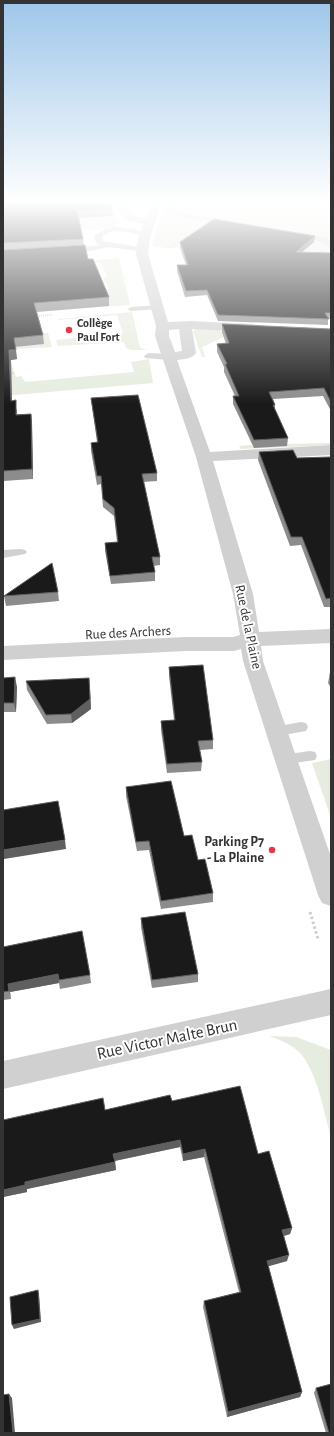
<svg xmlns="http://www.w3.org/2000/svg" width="334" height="1436" viewBox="0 0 334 1436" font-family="'Alegreya Sans',sans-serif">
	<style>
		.green { fill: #e6ecdf }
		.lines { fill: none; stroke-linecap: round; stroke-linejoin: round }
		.path-far2 { stroke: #cdcdcd; stroke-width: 1.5; stroke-dasharray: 1 1; stroke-linecap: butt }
		.path-far1 { stroke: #cdcdcd; stroke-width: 2; stroke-dasharray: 1.5 1.5; stroke-linecap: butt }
		.path { stroke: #cdcdcd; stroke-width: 3; stroke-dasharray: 2.5 2.5; stroke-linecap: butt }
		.service { fill: #d0d0d0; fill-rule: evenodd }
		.minor { fill: #d0d0d0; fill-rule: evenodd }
		.wall { fill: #8c8c8c }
		.shaded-wall { fill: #5f5f5f }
		.building { fill: #1a1a1a; stroke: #5f5f5f }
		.poi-dot { fill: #e63946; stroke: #fff; stroke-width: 1.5 }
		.labels { text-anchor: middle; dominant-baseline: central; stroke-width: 4; stroke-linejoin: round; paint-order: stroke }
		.far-poi-label { font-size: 12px; font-weight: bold; fill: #333; stroke: #fff; text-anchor: start }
		.street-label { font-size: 14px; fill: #333; stroke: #fff }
		.poi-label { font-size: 14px; font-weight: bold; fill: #333; stroke: #fff; text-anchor: end }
		.near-street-label { font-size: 17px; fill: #333; stroke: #fff }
	</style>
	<rect width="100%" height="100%" fill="#fff"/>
	<g class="green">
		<polygon points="3,202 112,202 120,224 115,224 115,227 94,230 80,229"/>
		<polygon points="165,202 331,202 331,258 158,247 152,245"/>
		<polygon points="119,258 130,305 71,309 66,294 109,289 103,278 107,276 100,263 76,264 76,262"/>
		<polygon points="132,312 140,348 147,350 131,350 126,348 124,342 58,346 56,340 123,333 117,315 58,320 58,319"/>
		<polygon points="215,328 221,331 259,332 224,337 202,347 205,357 202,357 193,331 195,329"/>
		<polygon points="41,333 48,333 52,347 15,349 15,347 44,344"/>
		<polygon points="149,359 153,383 3,396 10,360 16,377 21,376 25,382 134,372 131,362"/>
		<polygon points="281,442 283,444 331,443 331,445 241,449 239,446"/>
		<polygon points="331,759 331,818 312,763"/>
		<path d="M 269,1036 L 296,1037 L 331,1050 L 331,1137 C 324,1113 317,1070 299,1052 C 291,1044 280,1040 269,1036 Z"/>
	</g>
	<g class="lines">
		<g class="path-far2">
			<polyline points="166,248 184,240 186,233"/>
			<polyline points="35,316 53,315"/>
		</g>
		<polyline class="path-far1" points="3,375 15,373"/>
		<polyline class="path" points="310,912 318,939"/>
		<g class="service">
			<polygon points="169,202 176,202 174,209 182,213 231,221 234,223 231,225 180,217 167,210"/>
			<path d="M 114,227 L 134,229 L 149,235 L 145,237 C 131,233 114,226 102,237 L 103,241 L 145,248 L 145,252 L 108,247 L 96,250 L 67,253 L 63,251 L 67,249 L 100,245 L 97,244 L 94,237 L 95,235 L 105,229 Z"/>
			<polygon points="294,233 328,238 331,242 331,248 323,242 294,237"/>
			<polygon points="158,305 161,305 161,309 131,311 127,309 131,307"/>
			<polygon points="148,353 169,354 173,357 169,360 145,358 144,356"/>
			<polygon points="21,549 25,550 27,552 25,554 3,558 3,550"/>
			<polygon points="301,722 306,723 308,727 306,731 278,736 273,735 271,731 273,727"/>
			<polygon points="310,751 315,752 317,756 315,760 287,764 282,763 280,759 282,755"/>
		</g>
		<g class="minor">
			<path d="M 117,202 L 127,202 C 132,215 132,217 146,218 L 152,202 L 162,202 L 150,238 L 148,254 L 168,322 L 191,321 L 252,324 L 257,325 L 259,328 L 257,331 L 252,332 L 192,329 L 196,353 C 192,359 184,359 177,360 L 210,452 L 331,445 L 331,455 L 213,461 L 253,594 L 259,632 L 331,629 L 331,643 L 261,646 L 263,661 L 331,857 L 331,906 L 322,903 L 318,895 L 243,661 L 241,649 L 234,651 L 186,651 L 3,660 L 3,646 L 186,637 L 233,637 L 240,635 L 233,594 L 196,457 L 155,336 L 156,326 L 136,254 L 138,238 L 144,224 L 127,221 L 121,214 ZM 179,329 L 182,351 L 175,352 L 169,336 L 169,330 Z"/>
			<polygon points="331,989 331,1015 3,1089 3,1061"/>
		</g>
	</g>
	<g class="wall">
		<polygon points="3,202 112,209 113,216 79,218 83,239 84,245 88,259 109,297 109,306 37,312 43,335 44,344 15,347 17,359 11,360 12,401 17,410 17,414 31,414 32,423 33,479 3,481"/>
		<polygon points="180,242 314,242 302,252 331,253 331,319 328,319 328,325 218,321 207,295 185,297 177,271 177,265 186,265 180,248"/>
		<polygon points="222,324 331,329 331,411 323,396 273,399 275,405 275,410 288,438 287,446 254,448 233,404 233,396 235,396 224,372 224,367 217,352 217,344 226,344 222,332"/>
		<polygon points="91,398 157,473 157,481 143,482 160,557 160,565 153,566 155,572 155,581 111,584 105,551 105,543 117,542 114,516 103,507 101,484 97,485 91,451 91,443 97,442 92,406"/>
		<polygon points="259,452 297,458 331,457 331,607 324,607 301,545 290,546 258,460"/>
		<polygon points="58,592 59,601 6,606 4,596"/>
		<polygon points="169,667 213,740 213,749 200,750 202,762 201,771 167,773 161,730 161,721 174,720 169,676"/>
		<polygon points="330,672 331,672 331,688 328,683"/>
		<polygon points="3,678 17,687 16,712 3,712"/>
		<polygon points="26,681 90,687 91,709 72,723 47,724 27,690"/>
		<polygon points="126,787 184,836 198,860 213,893 213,902 161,909 149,850 137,851 126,796"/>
		<polygon points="141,918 198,974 198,982 152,988 141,927"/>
		<polygon points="3,947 90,975 91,983 60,989 59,983 10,992 11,999 3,1000"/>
		<polygon points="172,1101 258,1154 292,1228 290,1234 284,1236 287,1261 268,1266 302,1392 300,1397 227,1417 203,1307 204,1301 239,1292 204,1157 183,1161 180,1147 115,1161 116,1170 27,1189 27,1192 3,1197 105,1110"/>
		<polygon points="316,1388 331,1433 326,1433 314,1393"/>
	</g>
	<g class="shaded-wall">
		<polygon points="315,236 314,242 296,257 296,252"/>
		<polygon points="9,350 16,350 17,359 11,360 12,410 11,401"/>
		<polygon points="31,414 32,423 33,479 32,469"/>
		<polygon points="15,677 17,687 16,712 14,703"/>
		<polygon points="89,678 91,709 72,723 71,714"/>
		<polygon points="65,840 66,849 4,859 3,850"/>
		<polygon points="58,974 59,983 10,992 11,999 8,984"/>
		<polygon points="180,1140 180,1147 114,1161 113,1154"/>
		<polygon points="205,1149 204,1157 183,1161 183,1154"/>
		<polygon points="115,1162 116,1170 27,1189 27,1192 3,1197 3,1190 25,1182"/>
		<polygon points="292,1228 290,1234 280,1237 282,1230"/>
		<polygon points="289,1255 287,1261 266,1267 267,1261"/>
		<polygon points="38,1290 39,1294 41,1322 14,1329 12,1325"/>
		<polygon points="302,1392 300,1397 227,1417 228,1412"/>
		<polygon points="9,1394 12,1398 15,1433 13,1433"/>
	</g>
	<g class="building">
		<polygon points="3,202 110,202 112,209 77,210 83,239 3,243"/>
		<polygon points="214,219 315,236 296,252 331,253 331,313 325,313 329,319 218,315 207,290 186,291 177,265 188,265 180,242"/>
		<polygon points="85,245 88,259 93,259 109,297 34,303 43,335 14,338 16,350 9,350 11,401 16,400 16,415 31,414 32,469 3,471 3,250"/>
		<polygon points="222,324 331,329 331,402 324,388 269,392 275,405 273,405 288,438 254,440 233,396 239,396 225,364 227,364 217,344 229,343"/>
		<polygon points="138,395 157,473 142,474 160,557 152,557 155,572 110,576 105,543 118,542 114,508 103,499 101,476 97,476 91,443 98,442 91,398"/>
		<polygon points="293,450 297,458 331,457 331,598 326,599 302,537 291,537 259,452"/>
		<polygon points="52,563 58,592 4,596"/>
		<polygon points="203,665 213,740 198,741 202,762 167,764 161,721 175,720 169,667"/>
		<polygon points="15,677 14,703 3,703 3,678"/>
		<polygon points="89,678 90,699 71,714 46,715 26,681"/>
		<polygon points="171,781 184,836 192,835 198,860 205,859 213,893 161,901 149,841 136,842 126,787"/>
		<polygon points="58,801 65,840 3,850 3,810"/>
		<polygon points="185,912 198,974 152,980 141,918"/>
		<polygon points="82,931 90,975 59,980 58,974 8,984 9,991 3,992 3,947"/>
		<polygon points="240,1086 258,1154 269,1151 292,1228 282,1230 289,1255 267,1261 302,1392 228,1412 204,1301 241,1292 205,1149 183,1154 180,1140 113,1154 115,1162 25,1182 25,1185 3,1190 3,1120 103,1098 105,1110 170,1095 172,1101"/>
		<polygon points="38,1290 40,1319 12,1325 10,1297"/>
		<polygon points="331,1384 331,1433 329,1433 316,1388"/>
		<polygon points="9,1394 13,1433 3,1433 3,1395"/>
	</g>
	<linearGradient id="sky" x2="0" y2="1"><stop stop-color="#9ec6ea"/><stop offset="0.5" stop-color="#fff"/><stop offset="1" stop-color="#fff" stop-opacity="0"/></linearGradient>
	<rect width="334" height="404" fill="url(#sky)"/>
	<g class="poi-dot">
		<circle cx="69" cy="330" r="4"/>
		<circle cx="272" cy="850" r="4"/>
	</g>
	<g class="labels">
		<g class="far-poi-label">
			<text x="77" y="323">Collège<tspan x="77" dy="14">Paul Fort</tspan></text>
		</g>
		<g class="street-label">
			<text transform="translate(248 627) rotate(78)">Rue de la Plaine</text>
			<text transform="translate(128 633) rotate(-3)">Rue des Archers</text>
		</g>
		<g class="poi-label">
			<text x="264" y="842">Parking P7<tspan x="264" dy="16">- La Plaine</tspan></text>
		</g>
		<g class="near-street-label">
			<text transform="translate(167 1039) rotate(-12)">Rue Victor Malte Brun</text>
		</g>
	</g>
	<rect width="334" height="1436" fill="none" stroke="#333333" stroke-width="8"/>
</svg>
